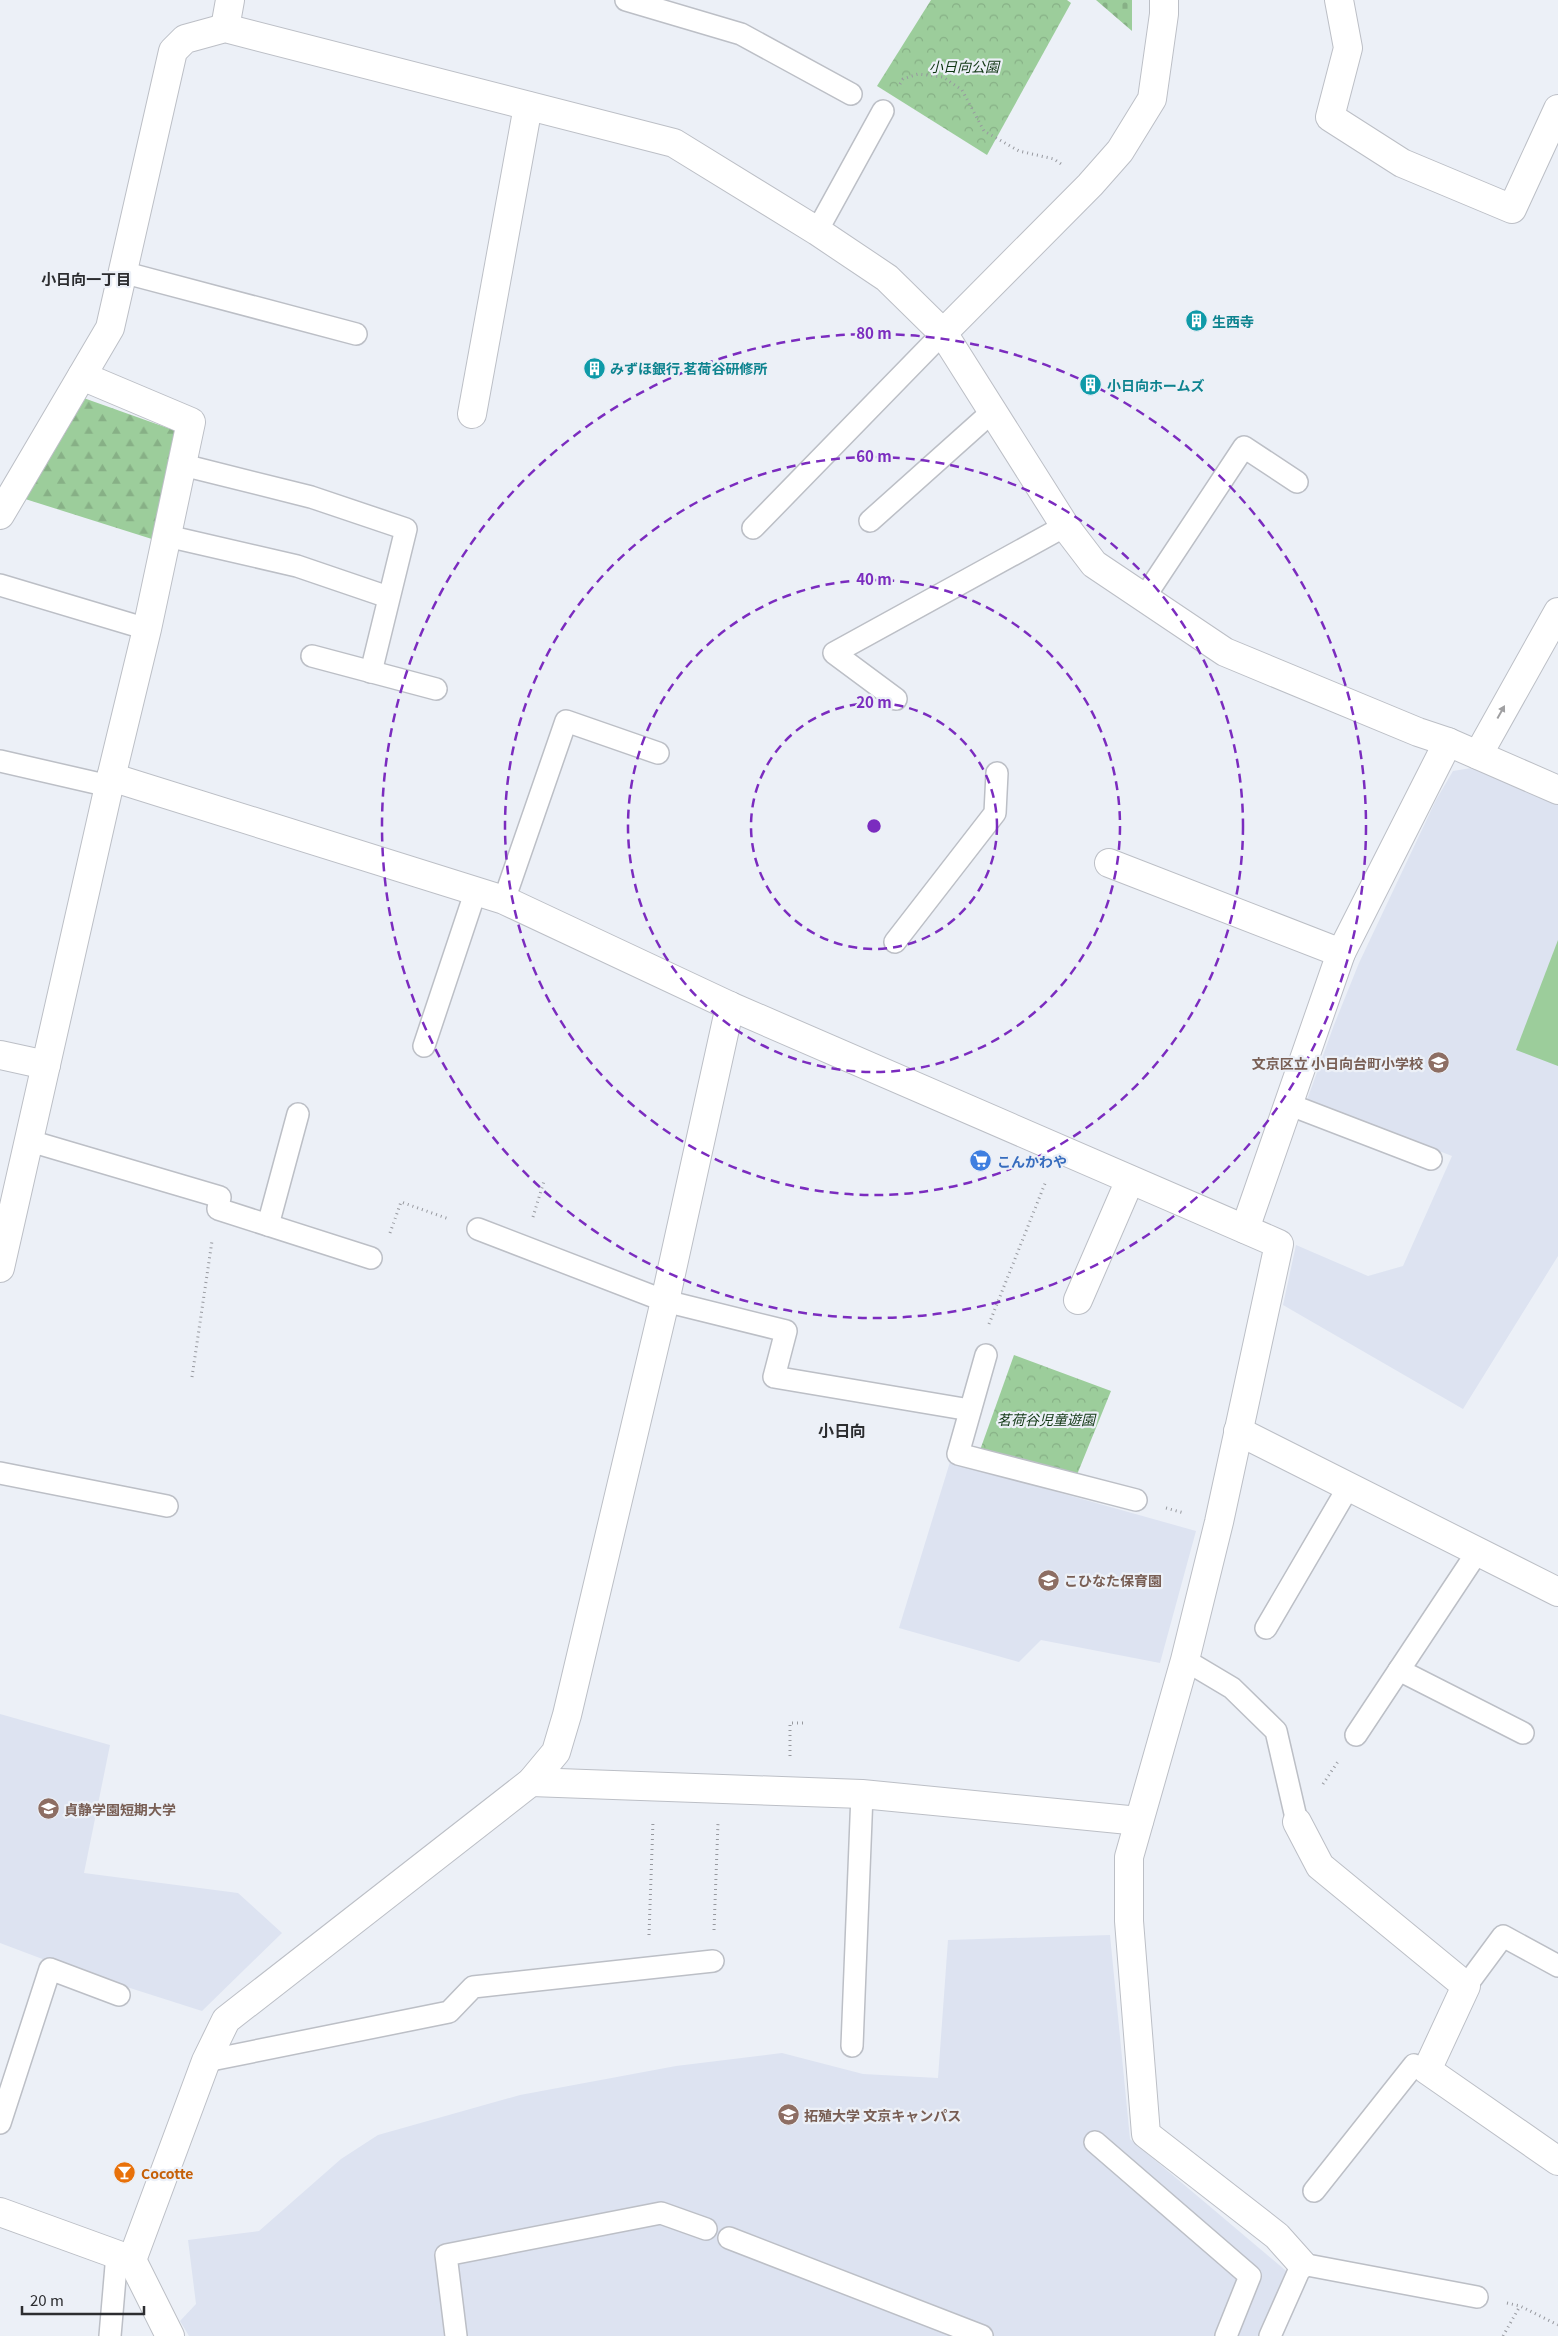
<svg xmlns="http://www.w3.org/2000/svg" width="1558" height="2336" viewBox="0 0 1558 2336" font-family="Georgia,'Noto Sans JP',serif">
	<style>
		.built { fill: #dde3f1 }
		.grass { fill: #9ccd9b }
		.forest { fill: url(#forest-firs) }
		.cemetery { fill: url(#cemetery-stones) }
		.park { fill: url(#park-crowns) }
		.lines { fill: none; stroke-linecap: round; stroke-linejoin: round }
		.service-casing { stroke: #bcbfc6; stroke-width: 24 }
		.minor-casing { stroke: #bcbfc6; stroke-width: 30 }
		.path { stroke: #97999f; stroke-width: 3; stroke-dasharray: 1 4; stroke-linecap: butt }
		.service { stroke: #fff; stroke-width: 21 }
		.minor { stroke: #fff; stroke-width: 28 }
		.oneway { fill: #a0a0a2 }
		.ring { fill: none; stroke: #7b2cbf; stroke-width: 2.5; stroke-dasharray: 9 6 }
		.labels { text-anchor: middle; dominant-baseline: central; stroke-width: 4.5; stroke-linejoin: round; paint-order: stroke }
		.park-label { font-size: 14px; font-style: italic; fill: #0e3511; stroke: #ecf0f7 }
		.culture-label { font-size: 14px; font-weight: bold; fill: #0d838f; stroke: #ecf0f7; text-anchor: start }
		.education-label { font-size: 14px; font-weight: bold; fill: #785e54; stroke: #ecf0f7; text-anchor: start }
		.shop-label { font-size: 14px; font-weight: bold; fill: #366cbe; stroke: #ecf0f7; text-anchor: start }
		.food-label { font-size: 14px; font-weight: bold; fill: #c56008; stroke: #ecf0f7; text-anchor: start }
		.neighbourhood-label { font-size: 15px; font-weight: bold; fill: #2c2d30; stroke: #ecf0f7 }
		.quarter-label { font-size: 16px; font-weight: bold; fill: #2c2d30; stroke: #ecf0f7 }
		.centre { fill: #7b2cbf; stroke: #ecf0f7; stroke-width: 2.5 }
		.ring-label { font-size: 15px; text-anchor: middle; font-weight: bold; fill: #7b2cbf; stroke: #ecf0f7; stroke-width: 4.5; stroke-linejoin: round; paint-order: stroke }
	</style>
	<defs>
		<pattern id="forest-firs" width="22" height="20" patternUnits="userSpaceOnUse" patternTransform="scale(1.25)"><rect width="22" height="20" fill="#9ccd9b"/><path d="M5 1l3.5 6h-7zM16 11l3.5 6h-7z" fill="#87b086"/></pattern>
		<pattern id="cemetery-stones" width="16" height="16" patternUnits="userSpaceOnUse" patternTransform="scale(1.25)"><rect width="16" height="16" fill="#9ccd9b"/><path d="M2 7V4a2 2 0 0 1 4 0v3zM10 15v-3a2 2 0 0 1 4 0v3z" fill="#87b086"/></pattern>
		<pattern id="park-crowns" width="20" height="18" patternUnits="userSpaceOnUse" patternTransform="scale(1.25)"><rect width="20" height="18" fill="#9ccd9b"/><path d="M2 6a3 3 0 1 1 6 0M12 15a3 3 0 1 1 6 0" fill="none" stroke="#87b086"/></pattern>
	</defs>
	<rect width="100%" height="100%" fill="#ecf0f7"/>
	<g class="built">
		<polygon points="1477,767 1558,803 1558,1256 1463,1409 1283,1305 1296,1245 1368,1276 1403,1266 1452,1156 1307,1100 1334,1025 1359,963 1436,800 1453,771"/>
		<polygon points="950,1462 1196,1531 1160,1663 1041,1640 1019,1662 899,1628"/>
		<polygon points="0,1714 110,1745 84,1873 238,1893 282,1933 202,2011 61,1966 0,1943"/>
		<polygon points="1110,1935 1130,2139 1291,2275 1263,2336 189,2336 180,2321 196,2304 188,2240 259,2231 341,2159 378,2135 520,2095 676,2066 782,2053 863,2074 938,2078 948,1940"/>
	</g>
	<polygon class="grass" points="1558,940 1558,1066 1516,1050"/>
	<polygon class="forest" points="78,396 179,432 155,540 22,498"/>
	<polygon class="cemetery" points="1096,0 1132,0 1132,31"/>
	<g class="park">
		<polygon points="931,0 1067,0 1071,3 987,155 877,86"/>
		<polygon points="1014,1355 1111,1391 1076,1477 979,1453"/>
	</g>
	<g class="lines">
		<defs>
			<g id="service">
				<polyline points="626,0 741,34 851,94"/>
				<polyline points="817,231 883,111"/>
				<polyline points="122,272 356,334"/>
				<polyline points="183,465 311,497 406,529 371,672"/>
				<polyline points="870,521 993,411"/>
				<polyline points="753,528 943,333"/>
				<polyline points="167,536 297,566 388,597"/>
				<polyline points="0,585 147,629"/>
				<polyline points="1144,598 1244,447 1297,482"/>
				<polyline points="312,656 436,689"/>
				<polyline points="896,699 834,653 1065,526"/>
				<polyline points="0,761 109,786"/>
				<polyline points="504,900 566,721 658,753"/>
				<polyline points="895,942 995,813 997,773"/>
				<polyline points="424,1046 476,890"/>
				<polyline points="1288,1104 1431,1159"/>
				<polyline points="30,1141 220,1197 218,1209 371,1258"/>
				<polyline points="268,1225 298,1114"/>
				<polyline points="478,1229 665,1301 786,1331 774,1377 970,1410"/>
				<polyline points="986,1355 958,1454 1136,1500"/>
				<polyline points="0,1473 167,1506"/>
				<polyline points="1266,1628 1349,1486"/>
				<polyline points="1185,1660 1232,1688 1276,1731 1297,1822"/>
				<polyline points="1399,1670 1523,1733"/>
				<polyline points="1356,1735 1478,1551"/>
				<polyline points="1466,1986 1503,1936 1558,1966"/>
				<polyline points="852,2046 862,1794"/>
				<polyline points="206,2061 449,2012 473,1987 713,1961"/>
				<polyline points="0,2123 50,1969 119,1995"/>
				<polyline points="1095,2142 1250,2276 1226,2336"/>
				<polyline points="1314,2191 1414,2065 1427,2070"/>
				<polyline points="729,2238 982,2336"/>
				<polyline points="110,2336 117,2254"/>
				<polyline points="456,2336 446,2255 661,2213 706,2229"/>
				<polyline points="1270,2336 1302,2264 1477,2297"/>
			</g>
			<g id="minor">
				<polyline points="1339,0 1348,48 1330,117 1402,163 1512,209 1558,109"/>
				<polyline points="225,28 230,0"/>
				<polyline points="943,333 1090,185 1120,151 1152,99 1164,14 1164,0"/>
				<polyline points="472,414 528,106"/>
				<polyline points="0,515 110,328 173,51 185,39 225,28 674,143 817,231 887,278 943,333 1065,526 1094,564 1225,652 1418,732 1448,742 1558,790"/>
				<polyline points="1478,755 1558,612"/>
				<polyline points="111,777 504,900 730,1006 1279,1244 1219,1522 1185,1660 1129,1857 1129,1921 1146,2134 1277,2236 1302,2264"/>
				<polyline points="1109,863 1341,953"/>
				<polyline points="0,1055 46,1065"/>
				<polyline points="1245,1229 1341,953 1448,742"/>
				<polyline points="0,1268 109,786 147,629 191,422 82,376"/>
				<polyline points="1078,1300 1130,1180"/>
				<polyline points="1238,1431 1558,1592"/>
				<polyline points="531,1782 862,1794 1139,1821"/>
				<polyline points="1297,1822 1320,1866 1466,1986 1427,2070 1558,2161"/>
				<polyline points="0,2212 132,2260 170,2336"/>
				<polyline points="132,2260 206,2061 226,2020 531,1782 556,1752 567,1715 665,1301 730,1006"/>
			</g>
		</defs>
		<use href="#service" class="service-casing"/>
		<use href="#minor" class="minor-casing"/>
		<g class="path">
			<polyline points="900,84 903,79 918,74 943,77 962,90 984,131 1019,151 1054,159 1061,164"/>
			<polyline points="533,1217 544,1181"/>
			<polyline points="390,1233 401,1202 449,1219"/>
			<polyline points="989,1324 1046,1181"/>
			<polyline points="192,1377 212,1241"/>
			<polyline points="1166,1508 1184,1513"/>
			<polyline points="790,1756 790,1723 807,1723"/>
			<polyline points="1323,1784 1339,1760"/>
			<polyline points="714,1930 718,1823"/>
			<polyline points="649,1935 653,1821"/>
			<polyline points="1507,2303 1520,2306 1558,2325"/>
			<polyline points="1503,2336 1520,2306"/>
		</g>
		<use href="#service" class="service"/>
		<use href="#minor" class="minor"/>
	</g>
	<defs><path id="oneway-solid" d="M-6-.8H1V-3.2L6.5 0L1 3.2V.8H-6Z" transform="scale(1.25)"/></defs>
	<use class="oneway" href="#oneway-solid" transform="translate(1501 712) rotate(-61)"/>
	<g class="ring">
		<circle cx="874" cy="826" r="123"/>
		<circle cx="874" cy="826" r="246"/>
		<circle cx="874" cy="826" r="369"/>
		<circle cx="874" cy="826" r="492"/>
	</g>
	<defs>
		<symbol id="building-disc" viewBox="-11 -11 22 22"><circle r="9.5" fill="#0f9aa8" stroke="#ecf0f7"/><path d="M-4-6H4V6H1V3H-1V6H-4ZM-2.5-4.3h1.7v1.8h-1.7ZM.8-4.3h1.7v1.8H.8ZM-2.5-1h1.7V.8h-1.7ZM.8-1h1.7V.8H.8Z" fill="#fff"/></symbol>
		<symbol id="school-disc" viewBox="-11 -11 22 22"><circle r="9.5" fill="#8d6e63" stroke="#ecf0f7"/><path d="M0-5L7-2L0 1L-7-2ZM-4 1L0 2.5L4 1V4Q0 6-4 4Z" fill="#fff"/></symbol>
		<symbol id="supermarket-disc" viewBox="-11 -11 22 22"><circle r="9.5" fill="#3f7fe0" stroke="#ecf0f7"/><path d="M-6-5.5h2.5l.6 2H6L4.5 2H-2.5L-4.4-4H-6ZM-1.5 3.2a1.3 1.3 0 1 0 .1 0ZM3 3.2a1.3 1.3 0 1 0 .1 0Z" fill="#fff"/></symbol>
		<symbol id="university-disc" viewBox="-11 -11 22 22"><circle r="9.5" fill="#8d6e63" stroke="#ecf0f7"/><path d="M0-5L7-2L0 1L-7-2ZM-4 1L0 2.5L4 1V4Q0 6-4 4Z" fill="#fff"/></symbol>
		<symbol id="bar-disc" viewBox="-11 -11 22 22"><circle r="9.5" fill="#e8710a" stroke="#ecf0f7"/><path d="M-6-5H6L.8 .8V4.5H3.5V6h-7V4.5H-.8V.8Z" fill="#fff"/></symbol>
	</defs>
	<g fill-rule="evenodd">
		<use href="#building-disc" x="1184" y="308" width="25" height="25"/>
		<use href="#building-disc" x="582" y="356" width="25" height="25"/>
		<use href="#building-disc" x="1078" y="372" width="25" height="25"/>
		<use href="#school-disc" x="1426" y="1050" width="25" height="25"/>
		<use href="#supermarket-disc" x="968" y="1148" width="25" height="25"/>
		<use href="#school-disc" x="1036" y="1568" width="25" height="25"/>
		<use href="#university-disc" x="36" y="1796" width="25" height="25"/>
		<use href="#university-disc" x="776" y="2102" width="25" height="25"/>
		<use href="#bar-disc" x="112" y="2160" width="25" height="25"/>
	</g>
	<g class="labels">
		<g class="park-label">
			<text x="964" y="66">小日向公園</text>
			<text x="1046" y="1419">茗荷谷児童遊園</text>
		</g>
		<g class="culture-label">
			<text x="1212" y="321">生西寺</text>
			<text x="610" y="368">みずほ銀行 茗荷谷研修所</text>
			<text x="1107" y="385">小日向ホームズ</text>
		</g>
		<g class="education-label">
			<text x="1423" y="1063" text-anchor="end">文京区立 小日向台町小学校</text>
			<text x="1064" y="1580">こひなた保育園</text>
			<text x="64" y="1809">貞静学園短期大学</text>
			<text x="804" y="2115">拓殖大学 文京キャンパス</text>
		</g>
		<g class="shop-label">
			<text x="997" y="1161">こんかわや</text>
		</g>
		<g class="food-label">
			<text x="141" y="2173">Cocotte</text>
		</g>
		<g class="neighbourhood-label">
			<text x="86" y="278">小日向一丁目</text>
		</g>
		<g class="quarter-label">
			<text x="842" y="1430">小日向</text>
		</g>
	</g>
	<circle cx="874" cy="826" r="8" class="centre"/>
	<g class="ring-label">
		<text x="874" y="339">80 m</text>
		<text x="874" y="462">60 m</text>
		<text x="874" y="585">40 m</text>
		<text x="874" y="708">20 m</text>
	</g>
	<path d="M22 2306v8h122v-8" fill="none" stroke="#2c2d30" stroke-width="2.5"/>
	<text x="30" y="2306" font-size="15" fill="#2c2d30" stroke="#ecf0f7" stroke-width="4" paint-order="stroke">20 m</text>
</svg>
